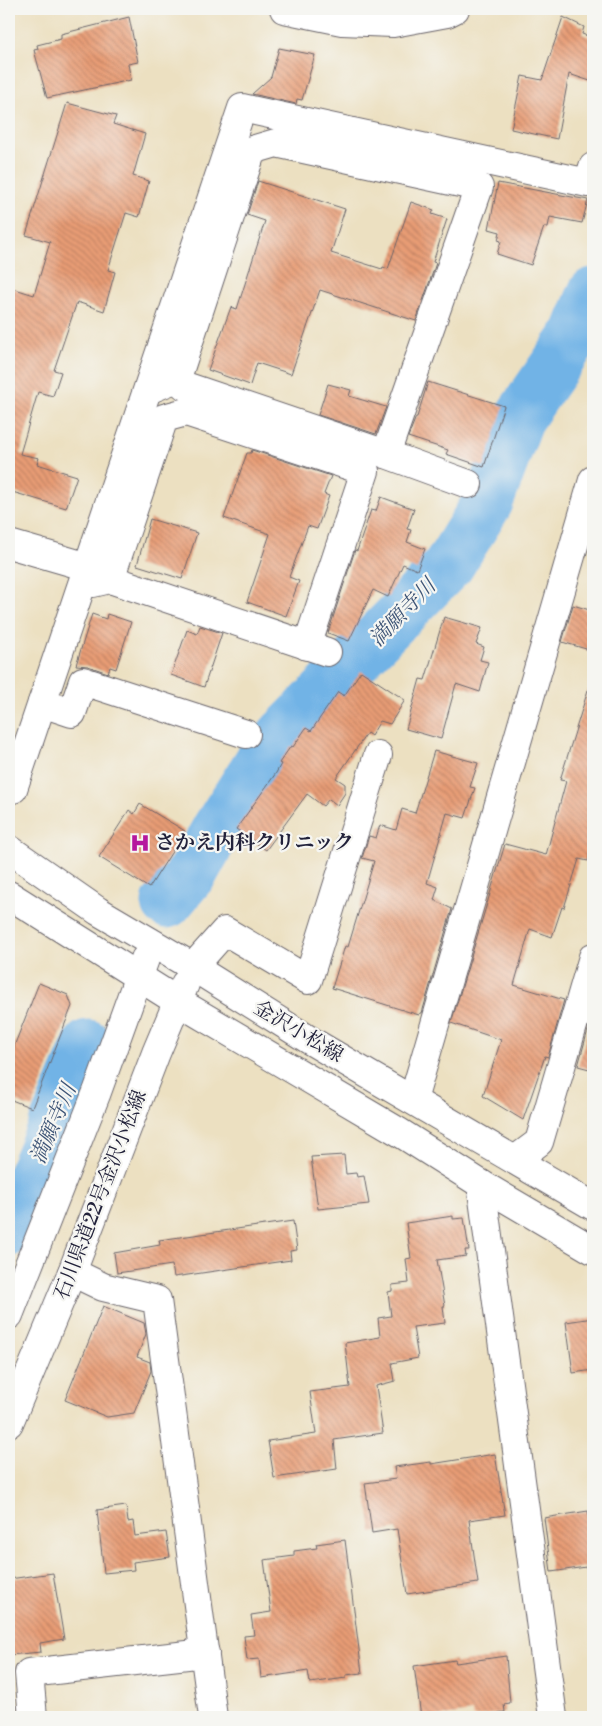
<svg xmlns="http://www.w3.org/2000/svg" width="602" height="1726" viewBox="0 0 602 1726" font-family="'Libre Bodoni','Noto Serif JP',serif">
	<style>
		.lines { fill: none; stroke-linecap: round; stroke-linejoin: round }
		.river { stroke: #71b3e6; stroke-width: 51 }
		.building { fill: url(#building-back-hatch) }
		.minor-casing { stroke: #69646a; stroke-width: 30 }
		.major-casing { stroke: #69646a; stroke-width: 30 }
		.minor { stroke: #fff; stroke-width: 28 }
		.major { stroke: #fff; stroke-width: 28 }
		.labels { text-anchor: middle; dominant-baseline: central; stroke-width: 4.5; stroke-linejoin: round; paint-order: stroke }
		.poi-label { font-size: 20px; font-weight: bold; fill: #22223b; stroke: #f6f6f2; text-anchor: start }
		.street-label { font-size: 20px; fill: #22223b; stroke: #f6f6f2 }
		.water-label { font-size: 21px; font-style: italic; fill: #3e5577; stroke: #f6f6f2 }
	</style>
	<defs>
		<pattern id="building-back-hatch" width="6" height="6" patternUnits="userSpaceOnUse" patternTransform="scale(1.25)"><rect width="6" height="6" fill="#e89c75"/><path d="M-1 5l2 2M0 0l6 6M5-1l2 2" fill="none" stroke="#bc7f61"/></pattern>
	</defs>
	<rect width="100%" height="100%" fill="#f6f6f2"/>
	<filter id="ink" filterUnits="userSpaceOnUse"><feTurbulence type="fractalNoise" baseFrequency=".02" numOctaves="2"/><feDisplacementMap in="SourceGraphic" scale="10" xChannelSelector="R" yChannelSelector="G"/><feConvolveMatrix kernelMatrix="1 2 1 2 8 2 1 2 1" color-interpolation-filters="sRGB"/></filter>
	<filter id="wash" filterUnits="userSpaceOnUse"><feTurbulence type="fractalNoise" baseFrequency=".0096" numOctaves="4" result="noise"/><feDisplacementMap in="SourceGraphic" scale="20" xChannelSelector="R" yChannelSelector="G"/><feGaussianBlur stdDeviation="1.12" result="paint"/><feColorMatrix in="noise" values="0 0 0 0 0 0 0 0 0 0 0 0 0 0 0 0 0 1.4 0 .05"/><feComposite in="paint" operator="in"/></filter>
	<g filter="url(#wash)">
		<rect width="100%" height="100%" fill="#ece0c1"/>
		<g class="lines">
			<g class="river">
				<polyline points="167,903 193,872 218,827 260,761 285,732 449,565 488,502 519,418 576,335 593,293"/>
				<polyline points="9,1231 88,1045"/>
			</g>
		</g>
		<g id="blocks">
			<g class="building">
				<polygon points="129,17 138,62 128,64 131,80 47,98 34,50 38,49 37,45 61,39 61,34"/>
				<polygon points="563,17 584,27 582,34 593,38 593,82 569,74 557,139 511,129 522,76 542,80"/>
				<polygon points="279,48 315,55 302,100 297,99 296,104 252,94 271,77"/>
				<polygon points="67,103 116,116 113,124 145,134 133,176 149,181 139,217 126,213 108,270 115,272 104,311 77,302 54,370 61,372 53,396 38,392 20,454 39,458 37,464 77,476 66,508 9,491 9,287 34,295 50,242 26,235"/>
				<polygon points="258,181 345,209 331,253 382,269 383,267 388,269 411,202 434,210 432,214 447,219 433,262 436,263 416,321 320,290 291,374 257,363 250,385 208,370 231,307 237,309 265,221 247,215"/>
				<polygon points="498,183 588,200 582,223 550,217 548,227 544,227 531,265 497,254 501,241 498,240 500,232 489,229"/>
				<polygon points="428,382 504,406 484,467 446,454 448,450 408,437 416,417 417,417"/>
				<polygon points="328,384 351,390 349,396 386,407 376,434 318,415"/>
				<polygon points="252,450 331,476 324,494 329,496 317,529 308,526 289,577 299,581 286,616 247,602 270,534 224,518 247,453 251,453"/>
				<polygon points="381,497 414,509 407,529 411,530 407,542 425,549 417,570 403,564 388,597 373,590 349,641 328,633 355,550 357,551 371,510 376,511"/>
				<polygon points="150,519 197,533 182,579 137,565"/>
				<polygon points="573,605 593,611 593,651 562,642"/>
				<polygon points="92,614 106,619 107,614 131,622 116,669 110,667 108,673 88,666 76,665"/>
				<polygon points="444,617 482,628 476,644 484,647 480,660 488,662 480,692 456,684 441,739 406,729 420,679 425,680"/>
				<polygon points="200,626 222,633 204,687 171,675 187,630 197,634"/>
				<polygon points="361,671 405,700 390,724 380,721 371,736 367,733 336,778 345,784 345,793 337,805 329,799 323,806 307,794 266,850 236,829 276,773 281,764 279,763 291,746 293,747 306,728 311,731 338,692 344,696"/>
				<polygon points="588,690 593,690 593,841 588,861 579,859 564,908 562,907 552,937 530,929 514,985 564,1000 548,1057 545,1056 523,1120 483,1096 501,1040 451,1023 505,844 546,855 566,781 560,780"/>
				<polygon points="434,751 478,763 470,787 475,788 465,818 447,813 427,883 438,887 434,900 452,909 422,1013 420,1013 419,1015 332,988 345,946 348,947 374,861 362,858 369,836 376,838 380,825 396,830 402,809 415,813"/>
				<polygon points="140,804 185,831 149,888 99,857 129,810 134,814"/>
				<polygon points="39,983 68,995 72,1006 32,1108 9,1099 9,1059"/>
				<polygon points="590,1023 593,1024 593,1070 578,1066"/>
				<polygon points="344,1155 346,1174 356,1173 357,1177 364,1176 369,1204 318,1209 311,1157"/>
				<polygon points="453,1216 453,1219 464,1218 469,1250 465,1250 466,1256 437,1260 445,1306 443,1306 445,1323 413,1327 418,1358 392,1363 395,1381 376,1386 383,1433 334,1440 337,1469 274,1478 268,1441 316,1434 310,1392 350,1387 345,1343 380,1337 378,1318 391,1316 388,1292 392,1291 392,1285 409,1283 406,1259 411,1258 406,1223"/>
				<polygon points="293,1221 297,1250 290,1251 291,1260 174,1277 172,1265 117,1273 114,1253 160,1245 159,1240"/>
				<polygon points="103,1306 144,1323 146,1334 137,1357 150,1362 151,1371 134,1413 107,1417 65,1400"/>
				<polygon points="593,1318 593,1370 573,1373 566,1322"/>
				<polygon points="495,1454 505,1515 469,1520 478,1583 407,1594 397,1529 372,1533 365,1483 396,1479 394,1467 431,1462 431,1464"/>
				<polygon points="126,1506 128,1522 133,1521 135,1536 166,1532 170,1557 133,1562 134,1570 104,1573 97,1510"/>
				<polygon points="588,1511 593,1545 593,1566 551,1572 544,1518"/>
				<polygon points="345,1540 362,1673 346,1675 346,1678 310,1683 308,1671 261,1678 259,1659 247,1660 244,1636 254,1635 251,1615 271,1612 264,1560 294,1556 294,1551 317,1548 316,1544"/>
				<polygon points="53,1573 64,1639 40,1643 41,1652 9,1655 9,1579"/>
				<polygon points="506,1656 510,1703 504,1704 505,1712 473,1717 472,1712 437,1717 421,1717 414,1666 455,1660 456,1663"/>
			</g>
		</g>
	</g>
	<g filter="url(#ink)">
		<use href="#blocks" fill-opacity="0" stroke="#69646a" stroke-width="1"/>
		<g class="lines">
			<defs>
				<g id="minor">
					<polyline points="284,9 342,21 393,23 447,13 455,9"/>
					<polyline points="177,378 185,386 386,454 468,484"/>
					<polyline points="148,390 177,378 252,150 276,143 479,187 386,454"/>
					<polyline points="9,544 88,567"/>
					<polyline points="110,579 164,418 186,412 365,471 307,646"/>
					<polyline points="93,583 110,579 327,652"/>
					<polyline points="42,703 72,713 83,681 246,734"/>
					<polyline points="9,787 13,789 242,108 588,183 593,167"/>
					<polyline points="193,967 225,931 308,980 378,755"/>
					<polyline points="413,1100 593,480"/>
					<polyline points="515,1160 539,1142 593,957"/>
					<polyline points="481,1184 553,1717"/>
					<polyline points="72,1272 103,1287 157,1300 213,1717"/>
					<polyline points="33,1717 29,1673 205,1653"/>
				</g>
				<g id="major">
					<polyline points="9,849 98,911 193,967 311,1041 593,1206"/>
					<polyline points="9,895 177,1001 399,1132 481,1184 593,1250"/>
					<polyline points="9,1315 97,1092 145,959"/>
					<polyline points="9,1423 72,1272 156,1053 185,984"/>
				</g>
			</defs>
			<use href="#minor" class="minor-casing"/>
			<use href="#major" class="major-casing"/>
			<use href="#minor" class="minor"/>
			<use href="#major" class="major"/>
		</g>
	</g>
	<defs>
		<symbol id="hospital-bare" viewBox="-9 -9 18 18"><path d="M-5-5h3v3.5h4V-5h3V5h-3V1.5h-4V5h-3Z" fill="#b5179e" stroke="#f6f6f2" stroke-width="2.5" paint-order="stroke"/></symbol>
	</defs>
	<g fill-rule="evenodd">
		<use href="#hospital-bare" x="126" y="829" width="28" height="28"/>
	</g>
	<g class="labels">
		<g class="poi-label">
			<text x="155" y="843">さかえ内科クリニック</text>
		</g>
		<g class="street-label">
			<text transform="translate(298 1032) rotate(31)">金沢小松線</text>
			<text transform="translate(101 1195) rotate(-69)">石川県道22号金沢小松線</text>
		</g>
		<g class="water-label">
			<text transform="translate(403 613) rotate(-46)">満願寺川</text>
			<text transform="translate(54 1124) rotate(-67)">満願寺川</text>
		</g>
	</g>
	<rect width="602" height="1726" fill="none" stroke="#f6f6f2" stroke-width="30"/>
</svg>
